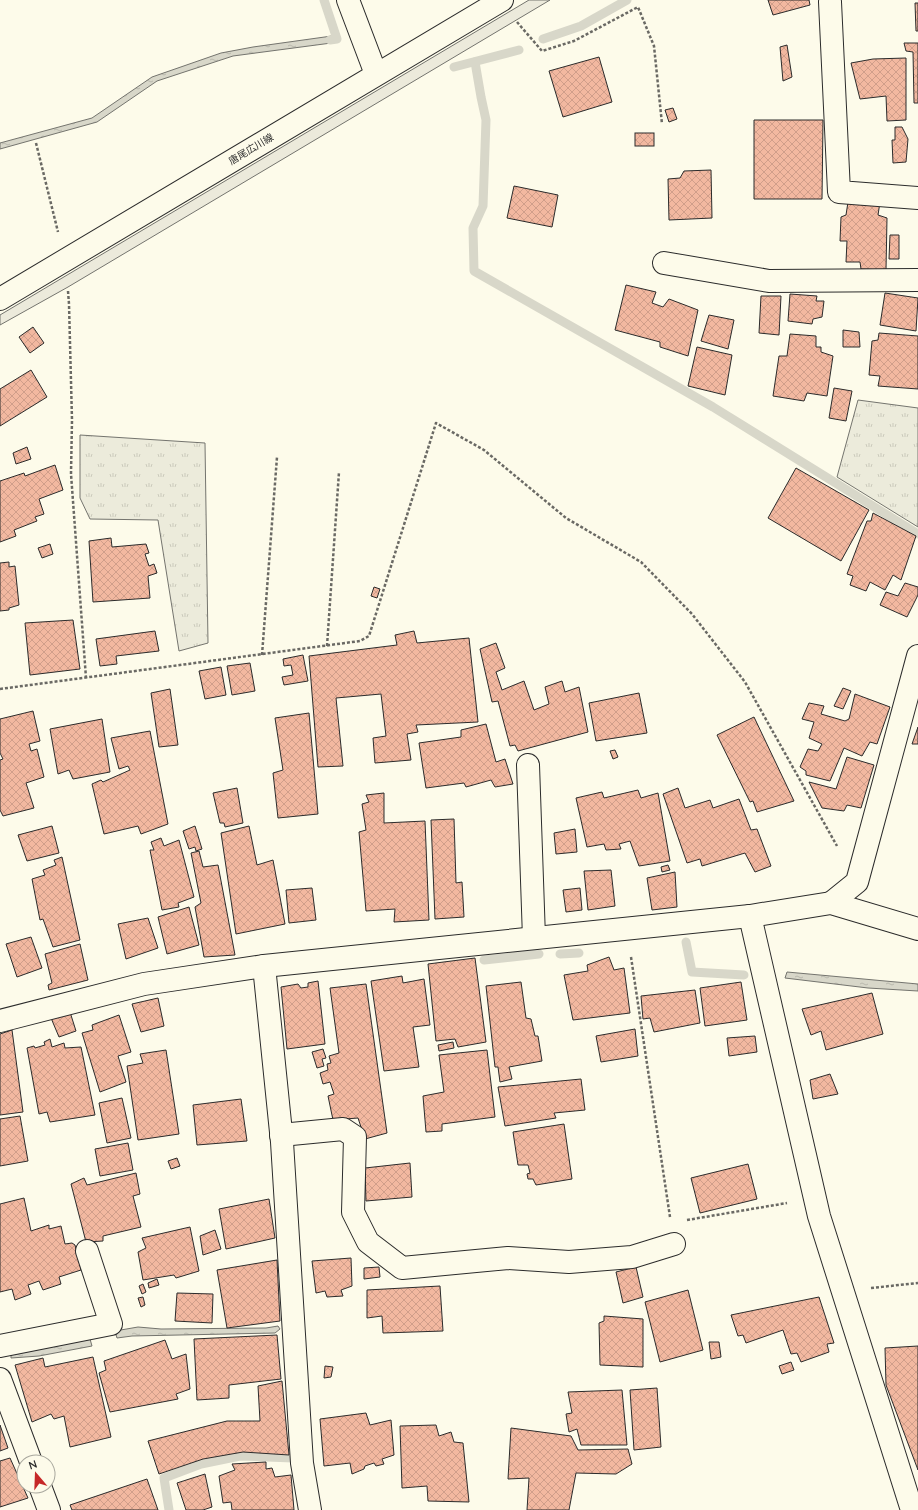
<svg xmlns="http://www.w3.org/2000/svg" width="918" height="1510" viewBox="0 0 918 1510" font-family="Quicksand,'Noto Sans JP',sans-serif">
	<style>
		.grass { fill: url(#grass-tufts); stroke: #74746e }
		.parking { fill: #eceadb; stroke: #74746e }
		.water { fill: url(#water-ripples); stroke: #74746e }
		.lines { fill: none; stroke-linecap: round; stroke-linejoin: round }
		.stream { stroke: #d8d7c9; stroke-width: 9 }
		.building { fill: url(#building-cross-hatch); stroke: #2b2b2b }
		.minor-casing { stroke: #2b2b2b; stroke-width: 24 }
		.major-casing { stroke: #2b2b2b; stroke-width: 24 }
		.path { stroke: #6a6964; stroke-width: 2.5; stroke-dasharray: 3 2; stroke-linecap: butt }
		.minor { stroke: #fdfbea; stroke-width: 22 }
		.major { stroke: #fdfbea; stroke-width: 22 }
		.labels { text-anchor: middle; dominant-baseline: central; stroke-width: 3; stroke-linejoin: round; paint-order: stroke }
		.street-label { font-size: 10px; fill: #2b2b2b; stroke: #fdfbea }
	</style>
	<defs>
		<pattern id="grass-tufts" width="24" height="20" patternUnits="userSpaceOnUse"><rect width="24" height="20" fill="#ecebdb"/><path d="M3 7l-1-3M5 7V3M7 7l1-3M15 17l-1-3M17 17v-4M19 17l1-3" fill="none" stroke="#cbcabc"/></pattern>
		<pattern id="water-ripples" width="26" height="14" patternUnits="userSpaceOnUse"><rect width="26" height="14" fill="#d8d7c9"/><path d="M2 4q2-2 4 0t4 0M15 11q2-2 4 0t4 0" fill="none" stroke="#bab9ad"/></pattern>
		<pattern id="building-cross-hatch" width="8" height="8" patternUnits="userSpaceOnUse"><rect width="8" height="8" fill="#f2b8a0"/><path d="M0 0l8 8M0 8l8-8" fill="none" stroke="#d09e8a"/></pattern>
	</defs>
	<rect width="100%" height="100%" fill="#fdfbea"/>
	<g class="grass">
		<polygon points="858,400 918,408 918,527 837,477"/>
		<polygon points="80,435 205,443 208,643 179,651 158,520 90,519 80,498"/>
	</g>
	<polygon class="parking" points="529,0 550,0 68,287 0,325 0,315"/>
	<g class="water">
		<polygon points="339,35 339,42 233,56 157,81 97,122 0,149 0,143 92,118 152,77 221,53 253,47"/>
		<polygon points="787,972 918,984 918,991 868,988 785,978"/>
		<polygon points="278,1326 280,1329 275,1333 132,1336 117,1338 115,1331 138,1327 161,1329 266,1328"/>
		<polygon points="90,1339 92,1346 39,1356 11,1358 11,1354"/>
	</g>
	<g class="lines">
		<g class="stream">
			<polyline points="324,0 337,39 330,40"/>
			<polyline points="543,39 581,26 627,0"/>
			<polyline points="475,62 481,97 486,120 483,206 473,228 474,271 713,407 918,534"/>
			<polyline points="454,67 519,50"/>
			<polyline points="686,942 692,972 744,975"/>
			<polyline points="560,954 579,953"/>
			<polyline points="484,960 539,954"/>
			<polyline points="169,1510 164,1478 201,1464 240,1456 293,1458"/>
		</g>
	</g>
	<g class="building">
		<polygon points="768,0 809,0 810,5 773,15"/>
		<polygon points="915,3 918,3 918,31 916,31"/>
		<polygon points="904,43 918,43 918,103 914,103 913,52 906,51"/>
		<polygon points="787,45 792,77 783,81 780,47"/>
		<polygon points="599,57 612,102 563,117 549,71"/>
		<polygon points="906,58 906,120 887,121 886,96 860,99 851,63 873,59"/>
		<polygon points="673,108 677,119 669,122 665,110"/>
		<polygon points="754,120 823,120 822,199 754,199"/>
		<polygon points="895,127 902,127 908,139 906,162 893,163 892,140 895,140"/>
		<rect x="635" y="133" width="19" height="13"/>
		<polygon points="711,170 712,218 669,220 668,179 680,178 684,171"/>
		<polygon points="514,186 558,195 552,227 507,218"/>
		<polygon points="848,202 880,202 878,215 887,218 886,270 861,269 860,262 846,262 847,241 840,241 841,217 846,215"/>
		<polygon points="890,235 899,235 899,259 889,259"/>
		<polygon points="626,285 656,292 652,303 663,307 669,299 698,310 688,356 660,347 660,342 615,330"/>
		<polygon points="885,293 918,298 916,331 880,325"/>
		<polygon points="790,294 817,296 816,301 824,301 822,317 813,319 812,324 788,321"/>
		<polygon points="761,296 781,296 779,335 759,333"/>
		<polygon points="709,315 734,320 728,349 701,341"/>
		<polygon points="33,327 44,343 30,353 19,337"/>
		<polygon points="843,330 859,332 860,347 843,347"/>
		<polygon points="879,333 918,336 918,389 878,386 880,376 869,375 872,341 878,340"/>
		<polygon points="790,334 816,336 816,347 821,347 821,352 833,356 827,396 807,393 804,401 773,396 779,356 787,356"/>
		<polygon points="697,347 732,355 725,395 688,386"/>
		<polygon points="31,370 47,397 0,426 0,389"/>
		<polygon points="834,388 852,391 846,421 829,418"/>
		<polygon points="27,447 31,459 16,464 13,453"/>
		<polygon points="55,465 63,490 39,499 44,514 35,517 37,521 14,530 16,536 0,542 0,481 24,473 25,476"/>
		<polygon points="796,468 869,510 841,561 768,518"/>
		<polygon points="873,513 916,536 901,580 893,575 885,590 870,582 866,591 850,585 853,576 847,574 867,521 871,521"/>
		<polygon points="111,538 112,547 146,544 149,553 145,554 149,566 154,564 157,573 148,576 150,598 93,602 89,541"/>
		<polygon points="50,544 53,554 42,558 38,548"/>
		<polygon points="9,562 9,567 15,566 19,605 9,608 9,610 0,611 0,563"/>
		<polygon points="905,583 918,587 918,595 907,617 880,605 886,592 898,596"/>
		<polygon points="374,587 380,589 377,598 371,596"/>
		<polygon points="73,620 80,669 30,675 25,623"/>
		<polygon points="155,631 159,651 116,656 117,664 100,666 96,639"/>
		<polygon points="414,631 417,643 469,638 478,722 416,725 418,732 407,734 411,760 375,763 373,738 386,736 381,694 336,698 343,766 318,767 309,656 397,645 395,635"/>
		<polygon points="496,643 505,668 496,672 502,690 524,681 534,710 549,704 545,687 562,681 565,692 579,687 588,732 518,751 515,745 510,746 498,701 492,702 480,649"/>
		<polygon points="303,655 308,681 284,685 282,677 293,675 291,665 284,666 283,659"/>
		<polygon points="250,663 255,691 232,695 227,666"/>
		<polygon points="221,667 226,695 205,699 199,671"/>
		<polygon points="843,688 851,691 843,709 834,706"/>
		<polygon points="170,689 178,745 159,747 151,693"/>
		<polygon points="639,693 647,733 596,741 589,703"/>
		<polygon points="855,694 890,707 877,744 870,742 862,756 844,748 830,781 806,775 806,771 800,767 808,749 818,751 822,744 809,738 814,722 802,719 809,703 824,706 821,714 845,721 849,719"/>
		<polygon points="33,711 40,741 29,744 31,751 37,749 44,777 26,783 34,808 3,816 0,810 0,760 3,759 0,753 0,719"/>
		<polygon points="309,713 318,814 278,818 273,773 283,770 275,718"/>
		<polygon points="754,717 794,801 757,812 753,801 750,802 717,735"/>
		<polygon points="102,719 110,772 73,779 69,770 58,774 50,729"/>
		<polygon points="486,724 496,762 505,759 513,784 495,787 491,780 466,787 464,783 426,788 419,743 461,737 461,730"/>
		<polygon points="918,727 918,744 912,744"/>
		<polygon points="150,731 168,824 141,834 138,826 104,834 92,784 101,780 103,782 130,770 128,766 119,769 111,738"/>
		<polygon points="615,750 618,757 613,759 610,751"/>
		<polygon points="847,757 874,765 861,808 847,805 844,811 822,808 809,782 836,789"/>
		<polygon points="237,788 243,823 225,827 224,823 220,823 213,793"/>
		<polygon points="678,788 685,808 710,800 713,808 739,799 751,830 757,829 771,866 755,872 745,853 702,866 700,859 687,863 663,794"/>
		<polygon points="638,790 641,798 658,793 670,861 639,866 630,841 619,844 621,849 606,850 604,844 587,847 576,798 602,792 604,798"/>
		<polygon points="384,793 384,823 425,821 429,920 394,922 395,909 366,911 359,832 366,830 362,804 369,802 366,795"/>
		<polygon points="454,819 456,883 462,882 464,917 435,919 431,820"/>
		<polygon points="52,826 59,853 27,861 18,835"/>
		<polygon points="195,826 202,849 196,851 195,847 189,849 183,831"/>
		<polygon points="249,826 257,865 273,860 285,924 236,934 221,833"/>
		<polygon points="575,829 577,852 556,854 554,833"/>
		<polygon points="161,838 164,846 179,840 194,897 178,903 179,907 162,910 150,850 154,850 151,842"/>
		<polygon points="199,851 203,867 218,865 235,955 204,957 195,907 201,903 191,853"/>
		<polygon points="62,857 80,940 53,947 43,919 40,920 32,879 45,875 43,870 56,865 54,860"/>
		<polygon points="668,865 670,870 662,872 661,867"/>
		<polygon points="611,870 615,906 588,910 584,871"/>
		<polygon points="675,872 677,907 652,910 647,878"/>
		<polygon points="312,888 316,920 289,923 286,890"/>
		<polygon points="580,888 582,910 566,912 563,890"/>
		<polygon points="189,907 199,945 167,954 158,917"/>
		<polygon points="148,918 158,948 126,959 118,924"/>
		<polygon points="31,937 42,968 17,977 6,944"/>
		<polygon points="80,944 88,980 49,990 48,985 52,983 45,954"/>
		<polygon points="609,957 614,970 624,968 630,1013 573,1020 564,975 588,971 587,965"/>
		<polygon points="475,958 486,1042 458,1047 455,1039 436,1041 428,964"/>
		<polygon points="402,976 403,983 424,979 430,1025 413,1027 419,1067 384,1071 371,981"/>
		<polygon points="318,981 325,1044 287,1049 281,987 298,984 301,988 308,987 308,983"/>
		<polygon points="521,982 526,1018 531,1019 535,1036 538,1036 542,1061 509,1067 512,1079 500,1082 498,1067 495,1067 486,986"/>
		<polygon points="741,982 747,1020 705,1026 700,988"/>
		<polygon points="366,984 387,1133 365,1139 358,1118 333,1120 328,1096 334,1094 330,1082 323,1084 320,1073 328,1070 327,1064 331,1063 329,1056 339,1053 330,988"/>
		<polygon points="695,990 700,1023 654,1032 650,1018 643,1019 641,996"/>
		<polygon points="872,993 883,1034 826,1050 821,1031 811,1035 802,1009"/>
		<polygon points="158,998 164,1026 141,1032 132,1004"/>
		<polygon points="70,1012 76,1031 59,1037 51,1018"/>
		<polygon points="119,1015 131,1052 118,1056 126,1082 100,1092 82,1033 93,1030 92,1025"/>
		<polygon points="635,1029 638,1056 601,1062 596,1036"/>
		<polygon points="12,1030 23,1112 0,1115 0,1034"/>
		<polygon points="755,1036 757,1052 729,1056 727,1038"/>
		<polygon points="50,1039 52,1047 64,1043 65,1048 81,1047 95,1115 50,1122 47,1112 39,1114 27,1048 34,1046 35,1048 45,1045 44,1042"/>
		<polygon points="453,1042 454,1048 439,1051 438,1045"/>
		<polygon points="323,1049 326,1058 322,1059 324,1066 317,1068 312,1052"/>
		<polygon points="166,1050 179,1134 138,1140 127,1066 143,1063 140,1054"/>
		<polygon points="487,1050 495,1117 442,1124 442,1131 426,1132 423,1096 444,1092 439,1055"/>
		<polygon points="830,1074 838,1094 813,1099 810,1080"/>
		<polygon points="581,1079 585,1110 554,1113 556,1118 505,1126 498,1087"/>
		<polygon points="122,1098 131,1138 107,1143 99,1103"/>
		<polygon points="241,1099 247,1141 197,1145 193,1105"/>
		<polygon points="20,1116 28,1161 0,1166 0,1119"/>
		<polygon points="564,1124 572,1179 536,1185 533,1179 528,1179 527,1174 530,1173 528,1165 518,1165 513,1132"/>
		<polygon points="128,1143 133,1170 100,1176 95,1149"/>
		<polygon points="177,1158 180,1166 171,1169 168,1161"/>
		<polygon points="410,1163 412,1197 366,1201 365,1168"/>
		<polygon points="748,1164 757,1199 700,1213 691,1178"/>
		<polygon points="136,1173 140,1194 133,1196 141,1227 103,1236 103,1241 86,1242 71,1184 84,1178 87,1185"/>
		<polygon points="24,1198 31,1231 49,1225 49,1229 61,1226 65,1244 72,1243 75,1245 81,1270 59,1277 61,1284 43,1290 39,1281 28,1285 31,1294 15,1300 12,1289 0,1292 0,1204"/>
		<polygon points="269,1199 275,1238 226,1249 219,1209"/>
		<polygon points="190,1227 199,1271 176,1278 174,1275 143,1280 138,1252 146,1248 142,1238"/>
		<polygon points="215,1230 221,1249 203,1255 200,1236"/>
		<polygon points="351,1258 352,1286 341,1290 343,1296 327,1297 325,1291 316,1293 312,1261"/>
		<polygon points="277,1260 280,1321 227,1328 217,1270"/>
		<polygon points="379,1267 380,1277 364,1279 364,1268"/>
		<polygon points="636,1267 643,1297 623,1303 616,1272"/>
		<polygon points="157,1279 159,1285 149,1288 148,1283"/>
		<polygon points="143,1284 146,1292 142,1294 139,1286"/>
		<polygon points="440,1286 443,1331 383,1333 382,1316 367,1318 367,1290"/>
		<polygon points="688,1290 703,1350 660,1362 645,1302"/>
		<polygon points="177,1293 213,1294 212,1323 175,1321"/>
		<polygon points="143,1297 145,1305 141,1307 138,1298"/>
		<polygon points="819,1297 834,1343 827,1344 829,1352 801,1362 797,1353 791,1354 783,1330 746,1343 743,1335 738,1336 731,1315"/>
		<polygon points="604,1316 643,1319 643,1367 600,1365 599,1323 604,1321"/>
		<polygon points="277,1335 281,1379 229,1385 229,1398 197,1400 194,1339"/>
		<polygon points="165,1340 172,1359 186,1354 190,1389 176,1394 178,1399 110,1412 99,1373 106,1370 104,1361"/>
		<polygon points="709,1342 719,1342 721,1357 711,1359"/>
		<polygon points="918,1346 918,1470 886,1385 885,1348"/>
		<polygon points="93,1357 111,1437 70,1447 64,1416 54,1419 51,1414 32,1422 15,1365 43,1358 45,1367"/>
		<polygon points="791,1362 794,1370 782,1374 779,1366"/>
		<polygon points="325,1366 333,1367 331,1377 324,1378"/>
		<polygon points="282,1381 289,1455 243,1452 203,1459 159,1474 148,1441 227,1421 260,1421 258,1386"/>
		<polygon points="657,1388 661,1447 634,1450 630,1390"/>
		<polygon points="622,1390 627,1445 581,1445 577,1429 569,1432 566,1414 572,1413 568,1392"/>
		<polygon points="366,1413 370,1425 391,1420 394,1455 382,1459 384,1464 376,1466 374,1463 365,1466 364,1469 352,1474 350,1463 324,1466 320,1419"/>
		<polygon points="0,1425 8,1448 0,1451"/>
		<polygon points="436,1425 439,1436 451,1432 454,1442 463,1443 469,1502 428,1501 427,1486 402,1488 400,1426"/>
		<polygon points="511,1428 571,1436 578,1450 628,1449 632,1464 616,1474 576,1473 569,1510 527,1510 529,1478 508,1479"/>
		<polygon points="10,1458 28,1498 0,1507 0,1461"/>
		<polygon points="266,1462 266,1469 272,1468 275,1477 291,1475 294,1510 232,1510 231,1502 223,1503 219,1476 235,1470 232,1464"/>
		<polygon points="205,1474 212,1507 203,1510 186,1510 177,1483"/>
		<polygon points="147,1479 158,1510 72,1510 70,1505"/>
	</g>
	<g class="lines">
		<defs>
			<g id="minor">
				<polyline points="348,0 376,74"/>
				<polyline points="830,2 839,192 918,198"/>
				<polyline points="664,263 769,281 918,280"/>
				<polyline points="528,765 534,938"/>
				<polyline points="831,903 857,882 918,656"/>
				<polyline points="750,916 819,1216 912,1510"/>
				<polyline points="264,966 282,1142 302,1463 310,1510"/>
				<polyline points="0,1021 144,984 264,966 750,916 831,903 918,929"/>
				<polyline points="281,1135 343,1129 355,1137 353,1212 368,1242 402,1268 508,1258 569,1262 632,1257 674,1244"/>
				<polyline points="0,1346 111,1324 87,1251"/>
				<polyline points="0,1379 31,1462"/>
				<polyline points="40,1486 49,1510"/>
			</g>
			<polyline id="major" points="0,299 502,0"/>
		</defs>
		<use href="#minor" class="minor-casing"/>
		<use href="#major" class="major-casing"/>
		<g class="path">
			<polyline points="517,22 542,51 574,41 638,7 654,46 662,124"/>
			<polyline points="36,143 58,232"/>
			<polyline points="68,291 69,304 72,420 71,474 86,678"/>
			<polyline points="327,646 339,472"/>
			<polyline points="262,655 277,457"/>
			<polyline points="0,689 360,641 369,636 436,423 484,450 566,518 641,562 692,614 745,682 837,846"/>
			<polyline points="631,957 670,1217"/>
			<polyline points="687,1220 787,1203"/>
			<polyline points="871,1288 918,1283"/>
		</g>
		<use href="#minor" class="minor"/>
		<use href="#major" class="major"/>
	</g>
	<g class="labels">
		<g class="street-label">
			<text transform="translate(251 149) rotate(-31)">唐尾広川線</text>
		</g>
	</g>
	<g transform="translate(36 1474) rotate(341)"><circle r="19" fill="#fdfbea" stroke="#a9a89e"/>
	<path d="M0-3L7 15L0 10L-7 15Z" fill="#c62828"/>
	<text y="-6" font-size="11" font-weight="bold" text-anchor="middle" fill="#2b2b2b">N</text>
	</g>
</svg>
